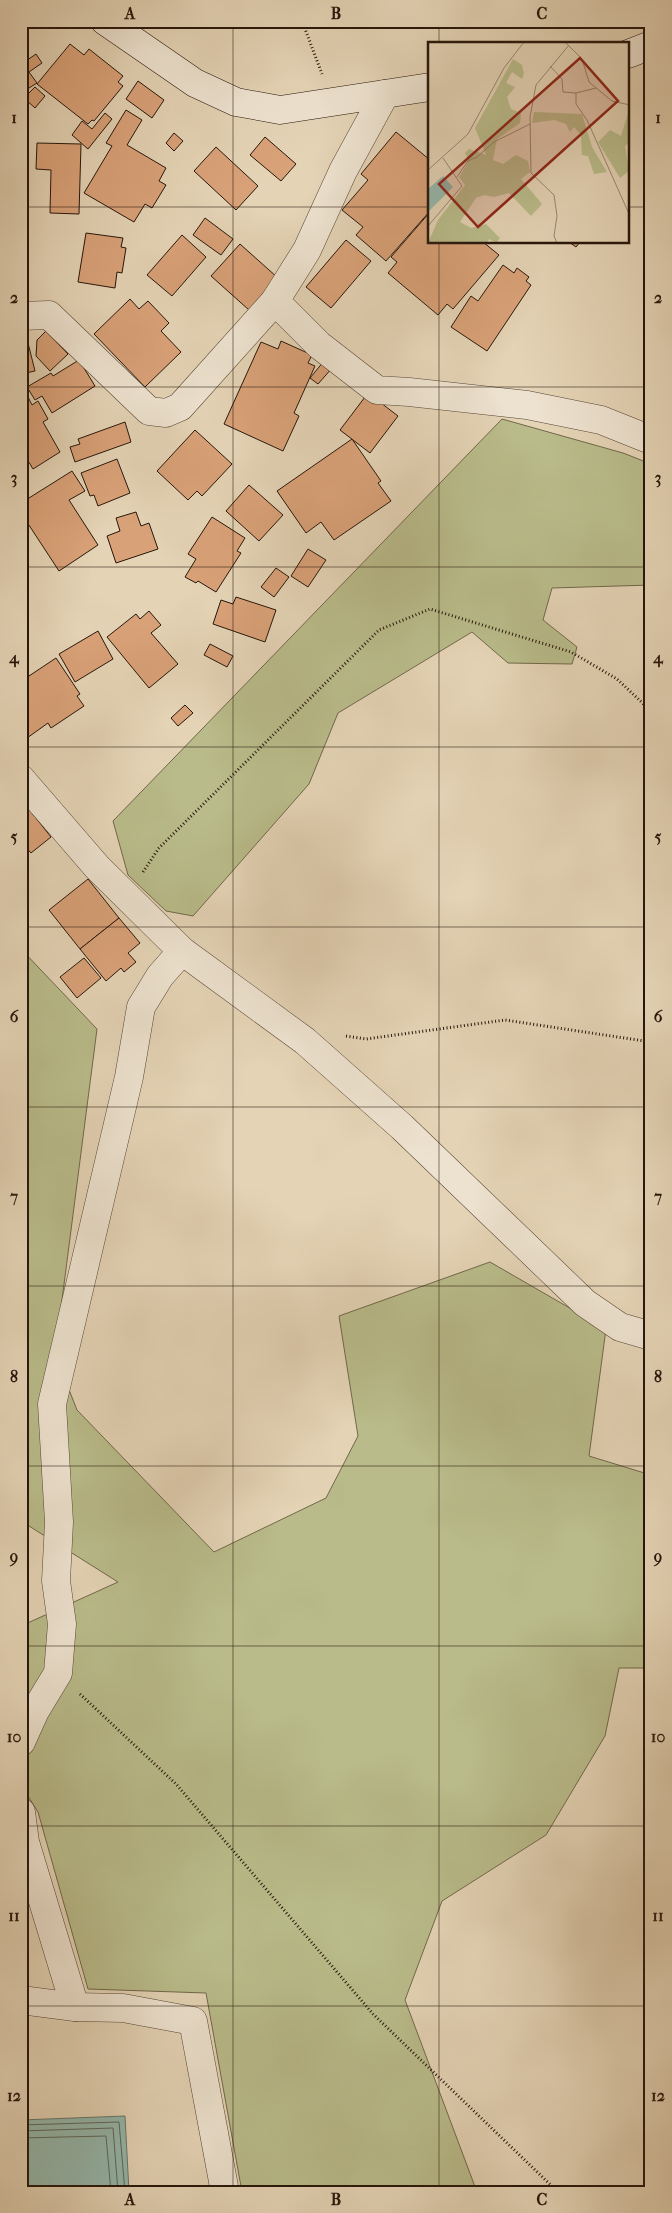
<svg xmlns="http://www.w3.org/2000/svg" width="672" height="2213" viewBox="0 0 672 2213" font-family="'IM FELL French Canon',serif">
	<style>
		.green { fill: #b9bb8a; stroke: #70684a }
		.water { fill: #95b8ad; stroke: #69776c }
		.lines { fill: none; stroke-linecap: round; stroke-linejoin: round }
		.shore { stroke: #5e675c; stroke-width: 1 }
		.building { fill: #d9a178; stroke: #27160b }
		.street-casing { stroke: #564536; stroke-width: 29 }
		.secondary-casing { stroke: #27160b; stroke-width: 29 }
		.path { stroke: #27160b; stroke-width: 3; stroke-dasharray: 1 2.5; stroke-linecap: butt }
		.street { stroke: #ede2cf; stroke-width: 28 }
		.secondary { stroke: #ede2cf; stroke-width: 28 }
		.grid { fill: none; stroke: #27160b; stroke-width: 1; stroke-opacity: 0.55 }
		.inset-road { fill: none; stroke: #988771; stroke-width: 1 }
		.view { fill: #8f2418; fill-opacity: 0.15; stroke: #8f2418; stroke-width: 2.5 }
		.inset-edge { fill: none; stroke: #27160b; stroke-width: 2.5 }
		.neatline { fill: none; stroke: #27160b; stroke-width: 2 }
		.grid-label { font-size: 16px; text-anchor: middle; font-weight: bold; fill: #27160b }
	</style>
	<rect width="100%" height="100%" fill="#e4d3b5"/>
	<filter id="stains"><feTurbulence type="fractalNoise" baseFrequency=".004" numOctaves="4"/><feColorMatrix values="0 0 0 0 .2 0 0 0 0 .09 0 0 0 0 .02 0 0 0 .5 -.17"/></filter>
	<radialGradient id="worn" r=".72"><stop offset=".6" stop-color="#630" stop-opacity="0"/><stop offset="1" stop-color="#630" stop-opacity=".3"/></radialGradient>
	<g class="green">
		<polygon points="502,419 623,453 651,464 651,585 552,588 543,620 577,647 572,664 508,663 472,632 338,713 309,784 193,916 166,911 128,875 113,821"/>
		<polygon points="21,949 97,1029 55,1354 77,1410 214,1552 326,1498 358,1436 339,1316 490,1262 606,1329 589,1456 651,1475 651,1668 619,1668 605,1736 546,1835 442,1901 405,2000 474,2184 475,2192 242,2192 206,1993 88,1989 38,1812 21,1785 21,1626 118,1582 21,1521"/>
	</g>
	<polygon class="water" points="125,2116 129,2192 21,2192 21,2120"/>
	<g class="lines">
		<g class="shore">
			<polyline points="21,2125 119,2122 125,2192"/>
			<polyline points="21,2131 113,2128 118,2192"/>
			<polyline points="21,2138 106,2136 111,2192"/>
		</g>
	</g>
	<g class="building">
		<polygon points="70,44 84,55 89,49 123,76 118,82 123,86 94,121 92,120 88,124 37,84"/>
		<polygon points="36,54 42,63 29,72 37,83 21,93 21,60 23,63"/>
		<polygon points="138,81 164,100 152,118 126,99"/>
		<polygon points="35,87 45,96 35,108 24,98"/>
		<polygon points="126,110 142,120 127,145 166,168 159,181 166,185 152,208 145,204 134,222 84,193 112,146 106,143"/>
		<polygon points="105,113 112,119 88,149 72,135 82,121 92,129"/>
		<polygon points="396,132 430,160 430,211 386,261 356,235 363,227 342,210 368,180 361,174"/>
		<polygon points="174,133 183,141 174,151 166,143"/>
		<polygon points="265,137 296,164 281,181 250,155"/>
		<polygon points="37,143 81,144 79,214 50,213 51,170 36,169"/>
		<polygon points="216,147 258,186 236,210 194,171"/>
		<polygon points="430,212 430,242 483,242 499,255 453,309 447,304 438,315 388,273 397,262 391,257"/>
		<polygon points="205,218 233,239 221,255 193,235"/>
		<polygon points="86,233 123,238 121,247 126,248 122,273 117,272 115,288 78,282"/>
		<polygon points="182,235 206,257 172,296 147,275"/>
		<polygon points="346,240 371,261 331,308 306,287"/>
		<polygon points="569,242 580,242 576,247"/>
		<polygon points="240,244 278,278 249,310 211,276"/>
		<polygon points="503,265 514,273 517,268 529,277 526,281 531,285 487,351 451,327 471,296 478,301"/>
		<polygon points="130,299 139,309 148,301 169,323 161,331 181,352 145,387 94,334"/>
		<polygon points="24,327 35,371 21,374 21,328"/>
		<polygon points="46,331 68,354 50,371 36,356 37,340"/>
		<polygon points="281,341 312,355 308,363 315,366 294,413 299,416 283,451 224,424 261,342 278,349"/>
		<polygon points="79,360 95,386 52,413 42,396 35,400 27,387 51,373 53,376"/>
		<polygon points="324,361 333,367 318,384 310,378"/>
		<polygon points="368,393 398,416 370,453 340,430"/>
		<polygon points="27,395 32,405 38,401 48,419 43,422 60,452 33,469 21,449 21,399"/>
		<polygon points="125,422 131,442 75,462 70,447 80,444 78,439"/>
		<polygon points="195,430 232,464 202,496 197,491 188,500 157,471"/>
		<polygon points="352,439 381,481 378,483 391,501 334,540 321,522 306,533 277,491"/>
		<polygon points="117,459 130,493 98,506 94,495 90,496 81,473"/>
		<polygon points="72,471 85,491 69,500 98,545 59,571 21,513 21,503"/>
		<polygon points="249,485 283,515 259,541 226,511"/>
		<polygon points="136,512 141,526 149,523 158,549 116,563 107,536 120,531 116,518"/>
		<polygon points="212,517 245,538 237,551 241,553 216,592 198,581 196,583 185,577 196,559 188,554"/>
		<polygon points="308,549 326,560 308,587 291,576"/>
		<polygon points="276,568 289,577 274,597 261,587"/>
		<polygon points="236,597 276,610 265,642 213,624 221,600 233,604"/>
		<polygon points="149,611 161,625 151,633 178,664 149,688 107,637 136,614 140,619"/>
		<polygon points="98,631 113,659 75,682 59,654"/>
		<polygon points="210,644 233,656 227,667 204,655"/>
		<polygon points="56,658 80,694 77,696 84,706 51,728 48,723 27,738 21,730 21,677 27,673 29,676"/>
		<polygon points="185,705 193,713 178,726 171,718"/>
		<polygon points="28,808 51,837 31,853 21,842 21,813"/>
		<polygon points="21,866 27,883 21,885"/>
		<polygon points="88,879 119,918 80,949 49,910"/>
		<polygon points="21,905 27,922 21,924"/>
		<polygon points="119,918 140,943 128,953 136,962 124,972 121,968 106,981 80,949"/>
		<polygon points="84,958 101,978 77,998 60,977"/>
	</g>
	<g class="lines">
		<defs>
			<g id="street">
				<polyline points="385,94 343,171 307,250 275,301 319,345 377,390 409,392 527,405 601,420 651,440"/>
				<polyline points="21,316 49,315 149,411 166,413 180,407 275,301"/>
				<polyline points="21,779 97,867 182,951 305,1041 402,1127 585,1303 620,1327 651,1336"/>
				<polyline points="21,1742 35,1711 58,1673 62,1624 56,1581 59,1522 52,1404 129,1077 141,1007 160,976 182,951"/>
				<polyline points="21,1812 25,1842 75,2007"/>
				<polyline points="21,2000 75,2007 123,2008 193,2021 225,2192"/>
			</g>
			<g id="secondary">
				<polyline points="105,21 195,83 236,102 280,110 430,87"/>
				<polyline points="628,54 651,45"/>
			</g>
		</defs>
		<use href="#street" class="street-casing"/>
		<use href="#secondary" class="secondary-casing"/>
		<g class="path">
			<polyline points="302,21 322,74"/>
			<polyline points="143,872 159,848 379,630 430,609 571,652 617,679 651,711"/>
			<polyline points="346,1036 366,1039 505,1020 651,1042"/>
			<polyline points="21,1565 28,1568"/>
			<polyline points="80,1694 176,1784 373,2014 558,2192"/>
		</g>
		<use href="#street" class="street"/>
		<use href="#secondary" class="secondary"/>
	</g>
	<path class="grid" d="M 233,21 L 233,2192M 439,21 L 439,44M 21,207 L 430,207M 628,207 L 651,207M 439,242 L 439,2192M 21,387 L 651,387M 21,567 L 651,567M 21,747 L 651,747M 21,927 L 651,927M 21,1107 L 651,1107M 21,1286 L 651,1286M 21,1466 L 651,1466M 21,1646 L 651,1646M 21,1826 L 651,1826M 21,2006 L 651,2006"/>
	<g transform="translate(428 42)">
		<rect width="201" height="201" fill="#e4d3b5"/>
		<path d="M 85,17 L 94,23 L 96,31 L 94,37 L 84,30 L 78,41 L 87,45 L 79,55 L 83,67 L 93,71 L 92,81 L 69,97 L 65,118 L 75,122 L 88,113 L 100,119 L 102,130 L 93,137 L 114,162 L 103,174 L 81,151 L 66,155 L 56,153 L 48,156 L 32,180 L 43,186 L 58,182 L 72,196 L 68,201 L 61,197 L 59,201 L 0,201 L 10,178 L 37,143 L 31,135 L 39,122 L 40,116 L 37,111 L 41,107 L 58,113 L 47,86 ZM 201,68 L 201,101 L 197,104 L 201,129 L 192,136 L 170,100 L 182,88 L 193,94 ZM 106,70 L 154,72 L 164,105 L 179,130 L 166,132 L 160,114 L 154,113 L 153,93 L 146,85 L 142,90 L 138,82 L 126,78 L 104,81 Z" fill="#b9bb8a"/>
		<path d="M 15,134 L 25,145 L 0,170 L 0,147 Z" fill="#95b8ad"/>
		<path class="inset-road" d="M 137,0 L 154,17 L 161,40 L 184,59 L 202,63M 122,24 L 134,37 L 135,50 L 148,51M 168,46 L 148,51 L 148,62 L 159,78 L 202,174M 0,128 L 40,92 L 76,26 L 96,0M 29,135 L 40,119 L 49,115 L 66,100 L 102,82M 0,184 L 34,144 L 15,116M 129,201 L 126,194 L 129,174 L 126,153 L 103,131 L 102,75 L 108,43 L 141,3"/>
		<path class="view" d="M 152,16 L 190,59 L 50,185 L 11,142 Z"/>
		<rect width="201" height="201" class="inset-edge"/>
	</g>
	<rect width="672" height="2213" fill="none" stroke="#e4d3b5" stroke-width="55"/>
	<rect x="28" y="28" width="616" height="2158" class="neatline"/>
	<g class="grid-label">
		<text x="130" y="19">A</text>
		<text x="336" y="19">B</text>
		<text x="542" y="19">C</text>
		<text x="14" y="123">1</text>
		<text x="658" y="123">1</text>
		<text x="14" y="303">2</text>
		<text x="658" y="303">2</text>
		<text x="14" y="483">3</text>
		<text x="658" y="483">3</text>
		<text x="14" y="663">4</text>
		<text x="658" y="663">4</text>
		<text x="14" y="842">5</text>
		<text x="658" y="842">5</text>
		<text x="14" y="1022">6</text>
		<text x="658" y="1022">6</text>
		<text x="14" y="1202">7</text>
		<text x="658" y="1202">7</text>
		<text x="14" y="1382">8</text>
		<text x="658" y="1382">8</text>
		<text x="14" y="1562">9</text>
		<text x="658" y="1562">9</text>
		<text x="14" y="1742">10</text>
		<text x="658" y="1742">10</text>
		<text x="14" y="1921">11</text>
		<text x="658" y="1921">11</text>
		<text x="14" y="2101">12</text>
		<text x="658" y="2101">12</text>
		<text x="130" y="2205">A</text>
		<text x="336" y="2205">B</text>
		<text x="542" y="2205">C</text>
	</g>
	<rect width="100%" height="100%" filter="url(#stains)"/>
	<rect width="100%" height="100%" fill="url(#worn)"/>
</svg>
